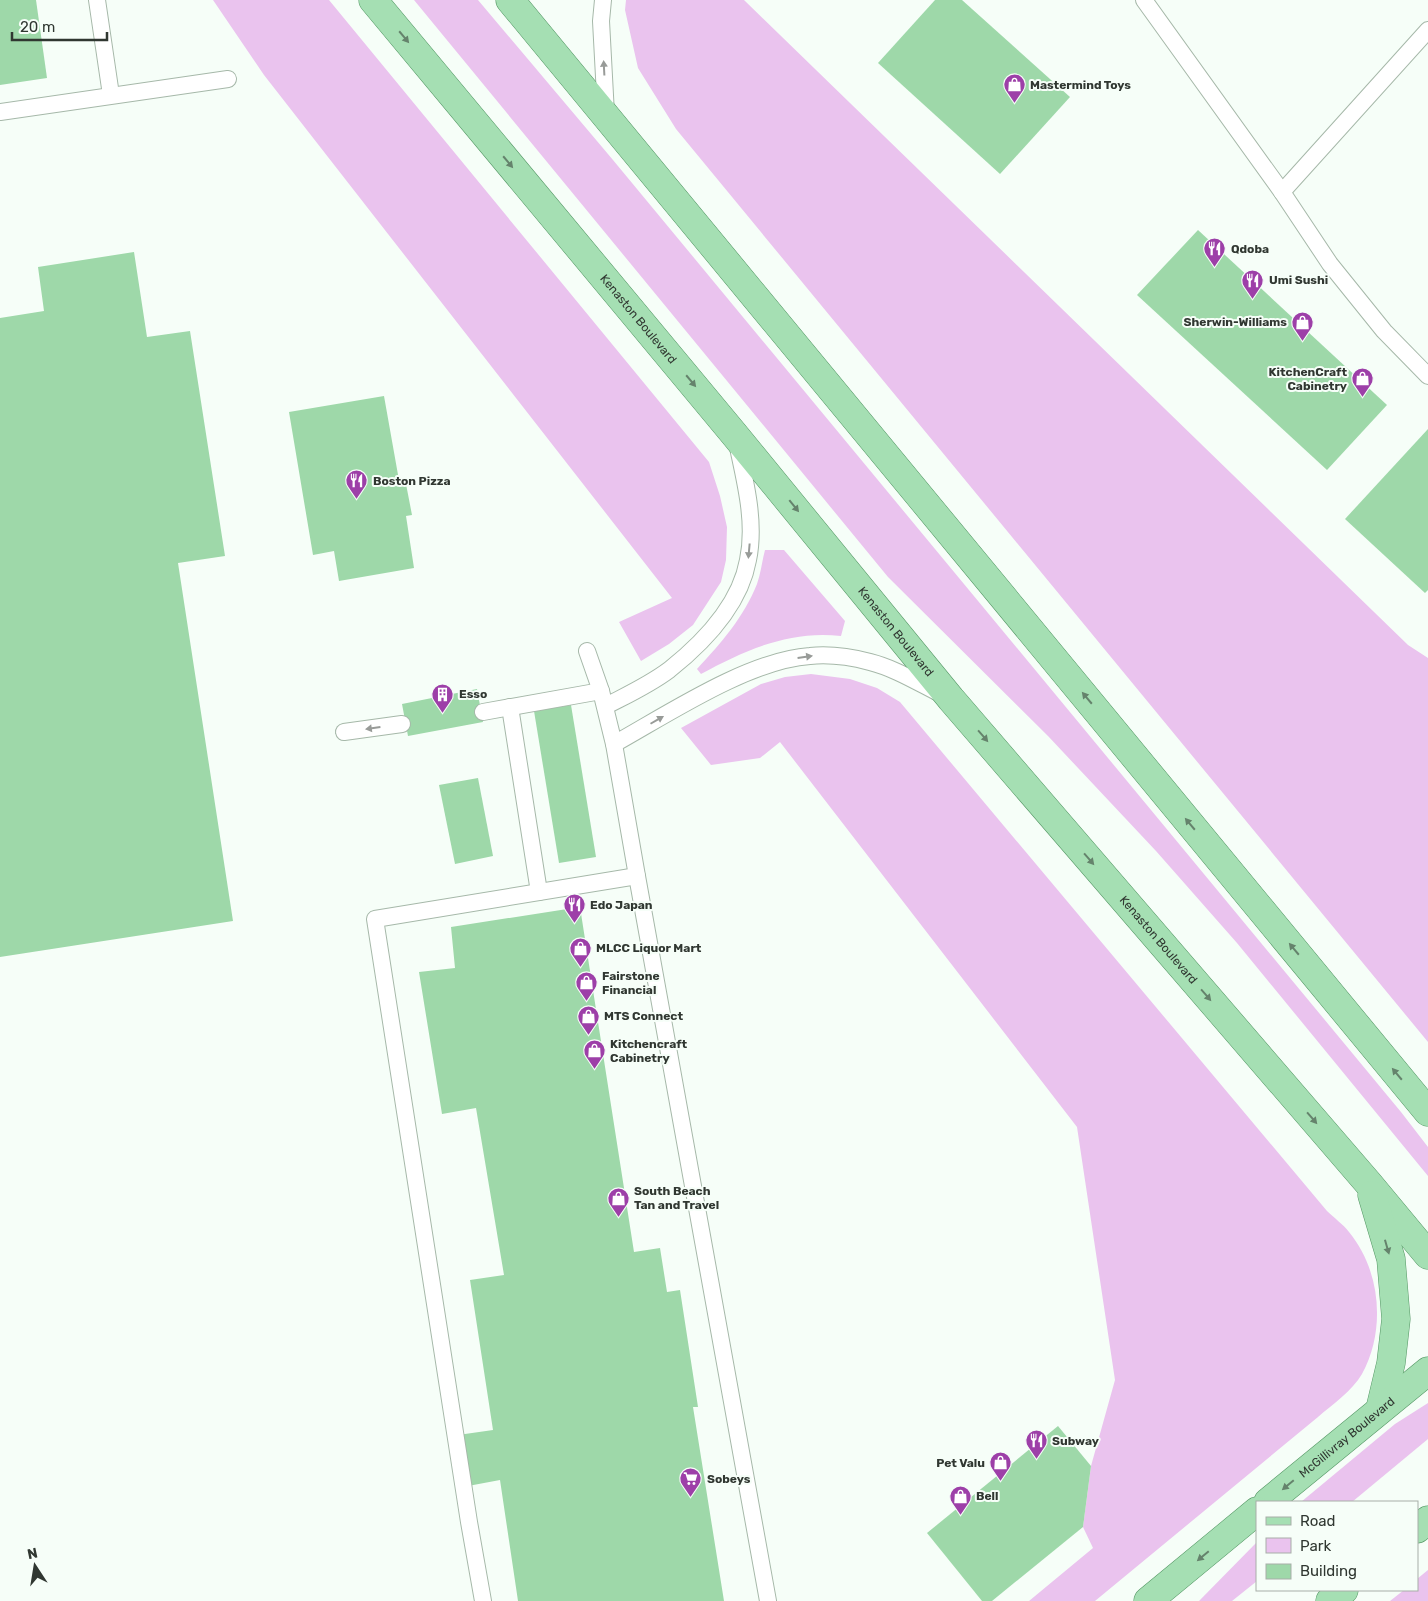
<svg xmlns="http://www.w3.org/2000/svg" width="1428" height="1601" viewBox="0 0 1428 1601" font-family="Rubik,sans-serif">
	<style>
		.green { fill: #eac3ee }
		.building { fill: #9ed8a9 }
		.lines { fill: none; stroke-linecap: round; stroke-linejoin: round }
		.lane-casing { stroke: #a6b8a9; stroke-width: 18 }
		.primary-casing { stroke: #559765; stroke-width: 29 }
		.lane { stroke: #fff; stroke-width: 16 }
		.primary { stroke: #a5dfb3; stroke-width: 28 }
		.oneway { fill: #65836c }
		.oneway2 { fill: #989b98 }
		.labels { text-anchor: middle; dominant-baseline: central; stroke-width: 4; stroke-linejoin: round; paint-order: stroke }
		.poi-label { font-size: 12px; font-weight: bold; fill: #303731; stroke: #f6fef8; text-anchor: start }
		.street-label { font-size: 12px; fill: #303731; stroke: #f6fef8 }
	</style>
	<rect width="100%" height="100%" fill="#f6fef8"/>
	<g class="green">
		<polygon points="213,0 329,0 709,462 720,496 727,527 726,560 721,582 693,625 669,644 641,661 619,622 672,598 264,75"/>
		<polygon points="414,0 478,0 613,160 1401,1112 1428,1147 1428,1176 1237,943 1156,851 1048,736 888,577"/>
		<polygon points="626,0 744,0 1408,645 1428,658 1428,1042 676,129 638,68 625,10"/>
		<path d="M 765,550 L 784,550 L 845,621 L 841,636 C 790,630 745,650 701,674 L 697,669 C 721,643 744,617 757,584 C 761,573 762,561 765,550 Z"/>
		<path d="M 811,674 L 850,679 L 877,688 L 900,702 L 1327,1211 C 1334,1218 1343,1224 1349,1232 C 1381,1271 1386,1330 1362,1374 C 1352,1391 1333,1404 1318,1417 L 1095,1601 L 1029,1601 L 1093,1548 L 1083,1527 L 1091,1466 L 1115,1380 L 1077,1127 L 780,742 L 760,758 L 711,765 L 681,728 L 761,684 L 785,677 Z"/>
		<polygon points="1428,1403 1428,1439 1352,1502 1301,1502 1395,1424"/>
		<polygon points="1257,1542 1257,1581 1232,1601 1199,1601"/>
		<polygon points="1428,1570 1428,1601 1390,1601 1404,1590 1417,1590 1417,1579"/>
	</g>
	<g class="building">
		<polygon points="0,0 36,0 47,78 0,85"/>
		<polygon points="935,0 962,0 1070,97 1000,174 878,63"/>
		<polygon points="1198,230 1387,405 1327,470 1137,295"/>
		<polygon points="134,252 147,337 190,331 225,556 178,563 233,921 0,957 0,318 44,311 38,267"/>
		<polygon points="384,396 400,486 406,484 412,515 406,516 414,568 339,581 334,551 313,555 289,412"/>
		<polygon points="1428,429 1428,590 1425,593 1345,519"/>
		<polygon points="477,689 483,722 408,736 402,704"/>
		<polygon points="571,705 596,857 559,863 534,711"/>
		<polygon points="478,778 493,856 455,864 439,785"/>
		<polygon points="580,907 634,1252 660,1248 667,1292 680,1290 698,1407 693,1407 724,1601 518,1601 500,1480 468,1486 458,1435 493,1430 470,1280 504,1275 476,1108 442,1114 419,972 455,968 451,927"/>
		<polygon points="1058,1426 1091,1466 1083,1527 992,1601 982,1601 927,1533"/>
	</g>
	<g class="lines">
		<defs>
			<g id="lane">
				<polyline points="97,0 111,95"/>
				<polyline points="603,0 601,21 606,114"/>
				<polyline points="1144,0 1282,192 1330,264 1384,331 1428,376"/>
				<polyline points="0,112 228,79"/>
				<polyline points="1282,192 1428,30"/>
				<polyline points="587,651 601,691 614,744 637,876 768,1601"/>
				<path d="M 606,706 C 627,695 649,685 669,670 C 703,643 740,605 748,560 C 756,522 745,481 737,443"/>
				<polyline points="510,707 539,892"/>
				<polyline points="483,712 601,691"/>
				<polyline points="344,732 402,724"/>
				<path d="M 614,744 C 668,714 749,660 810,656 C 830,654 851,657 870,662 C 894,668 917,682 939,693"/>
				<polyline points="483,1601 469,1522 375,919 637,876"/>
			</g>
			<g id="primary">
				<path id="s1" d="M 373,0 L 734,434 L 951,699 L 1369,1184 L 1428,1255"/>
				<polyline points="510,0 1428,1112"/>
				<polyline points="1372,1195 1391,1259 1396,1319 1391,1363 1380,1409"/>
				<path id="s2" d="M 1268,1502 L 1428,1371"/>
				<polyline points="1417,1529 1428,1520"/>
				<polyline points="1148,1601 1257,1511"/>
				<polyline points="1330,1601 1344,1590"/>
			</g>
		</defs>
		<use href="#lane" class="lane-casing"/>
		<use href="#primary" class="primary-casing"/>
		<use href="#lane" class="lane"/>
		<use href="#primary" class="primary"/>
	</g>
	<defs><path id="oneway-solid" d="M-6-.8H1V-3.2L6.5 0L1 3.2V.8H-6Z" transform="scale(1.25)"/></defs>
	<g class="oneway">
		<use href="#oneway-solid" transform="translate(404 37) rotate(50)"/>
		<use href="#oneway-solid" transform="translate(508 162) rotate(50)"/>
		<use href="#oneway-solid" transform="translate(691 381) rotate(50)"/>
		<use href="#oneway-solid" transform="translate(794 506) rotate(51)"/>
		<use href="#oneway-solid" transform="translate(1087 698) rotate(-130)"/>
		<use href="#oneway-solid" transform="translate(983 736) rotate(49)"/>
		<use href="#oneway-solid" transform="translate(1190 824) rotate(-130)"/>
		<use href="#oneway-solid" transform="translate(1089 859) rotate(49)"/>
		<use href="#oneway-solid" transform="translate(1294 949) rotate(-130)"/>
		<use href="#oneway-solid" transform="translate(1206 995) rotate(49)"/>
		<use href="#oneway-solid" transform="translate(1397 1074) rotate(-130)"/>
		<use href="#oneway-solid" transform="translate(1312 1118) rotate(49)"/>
		<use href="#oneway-solid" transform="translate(1387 1247) rotate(74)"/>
		<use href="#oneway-solid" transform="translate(1288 1485) rotate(140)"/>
		<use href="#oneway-solid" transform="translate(1203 1556) rotate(140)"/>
	</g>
	<g class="oneway2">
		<use href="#oneway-solid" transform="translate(604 68) rotate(-93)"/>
		<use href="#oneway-solid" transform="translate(749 551) rotate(95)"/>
		<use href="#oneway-solid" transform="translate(805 657) rotate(-8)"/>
		<use href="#oneway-solid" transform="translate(657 720) rotate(-30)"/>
		<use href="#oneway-solid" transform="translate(373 728) rotate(172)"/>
	</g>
	<defs>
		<symbol id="shop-pin" viewBox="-11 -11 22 30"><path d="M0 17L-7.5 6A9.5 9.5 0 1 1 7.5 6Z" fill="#9d3fa8" stroke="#f6fef8"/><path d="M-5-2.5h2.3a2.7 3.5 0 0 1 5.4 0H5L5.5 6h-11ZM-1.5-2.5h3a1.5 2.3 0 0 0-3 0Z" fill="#fff"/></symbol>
		<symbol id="restaurant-pin" viewBox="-11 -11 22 30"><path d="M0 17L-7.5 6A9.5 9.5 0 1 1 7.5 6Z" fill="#9d3fa8" stroke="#f6fef8"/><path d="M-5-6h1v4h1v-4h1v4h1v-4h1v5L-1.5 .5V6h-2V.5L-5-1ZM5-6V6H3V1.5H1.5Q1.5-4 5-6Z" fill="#fff"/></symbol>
		<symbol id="building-pin" viewBox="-11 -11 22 30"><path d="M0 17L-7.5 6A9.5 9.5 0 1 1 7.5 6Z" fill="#9d3fa8" stroke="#f6fef8"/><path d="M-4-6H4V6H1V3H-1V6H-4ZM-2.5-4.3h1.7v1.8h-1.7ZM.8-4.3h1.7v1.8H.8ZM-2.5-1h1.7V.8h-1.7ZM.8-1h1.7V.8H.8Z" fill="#fff"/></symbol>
		<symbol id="supermarket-pin" viewBox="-11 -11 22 30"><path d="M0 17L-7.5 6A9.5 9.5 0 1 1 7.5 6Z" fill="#9d3fa8" stroke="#f6fef8"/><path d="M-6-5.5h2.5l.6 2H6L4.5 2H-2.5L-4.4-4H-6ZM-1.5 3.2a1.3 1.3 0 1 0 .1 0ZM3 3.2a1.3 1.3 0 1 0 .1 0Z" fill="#fff"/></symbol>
	</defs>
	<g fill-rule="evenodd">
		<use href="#shop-pin" x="1002" y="72" width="25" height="34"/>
		<use href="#restaurant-pin" x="1202" y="236" width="25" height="34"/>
		<use href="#restaurant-pin" x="1240" y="268" width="25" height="34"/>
		<use href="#shop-pin" x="1290" y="310" width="25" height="34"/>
		<use href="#shop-pin" x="1350" y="366" width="25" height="34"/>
		<use href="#restaurant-pin" x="344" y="468" width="25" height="34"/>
		<use href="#building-pin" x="430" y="682" width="25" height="34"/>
		<use href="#restaurant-pin" x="562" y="892" width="25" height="34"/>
		<use href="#shop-pin" x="568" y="936" width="25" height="34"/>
		<use href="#shop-pin" x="574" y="970" width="25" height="34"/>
		<use href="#shop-pin" x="576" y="1004" width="25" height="34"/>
		<use href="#shop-pin" x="582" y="1038" width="25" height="34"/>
		<use href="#shop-pin" x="606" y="1186" width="25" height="34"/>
		<use href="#restaurant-pin" x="1024" y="1428" width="25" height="34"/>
		<use href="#shop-pin" x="988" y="1450" width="25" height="34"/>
		<use href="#supermarket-pin" x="678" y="1466" width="25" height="34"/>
		<use href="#shop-pin" x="948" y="1484" width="25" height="34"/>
	</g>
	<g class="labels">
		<g class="poi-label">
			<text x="1030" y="85">Mastermind Toys</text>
			<text x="1231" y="249">Qdoba</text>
			<text x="1269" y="280">Umi Sushi</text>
			<text x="1287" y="322" text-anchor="end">Sherwin-Williams</text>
			<text x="1347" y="372" text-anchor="end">KitchenCraft<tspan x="1347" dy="14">Cabinetry</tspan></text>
			<text x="373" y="481">Boston Pizza</text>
			<text x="459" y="694">Esso</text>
			<text x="590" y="905">Edo Japan</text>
			<text x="596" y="948">MLCC Liquor Mart</text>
			<text x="602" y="976">Fairstone<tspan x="602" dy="14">Financial</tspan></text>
			<text x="604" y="1016">MTS Connect</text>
			<text x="610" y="1044">Kitchencraft<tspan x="610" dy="14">Cabinetry</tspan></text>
			<text x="634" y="1191">South Beach<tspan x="634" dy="14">Tan and Travel</tspan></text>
			<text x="1052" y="1441">Subway</text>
			<text x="985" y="1463" text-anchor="end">Pet Valu</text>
			<text x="707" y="1479">Sobeys</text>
			<text x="976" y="1496">Bell</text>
		</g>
		<g class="street-label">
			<text stroke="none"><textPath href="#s1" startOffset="415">Kenaston Boulevard</textPath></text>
			<text stroke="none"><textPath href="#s1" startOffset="820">Kenaston Boulevard</textPath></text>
			<text stroke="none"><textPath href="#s1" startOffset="1225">Kenaston Boulevard</textPath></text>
			<text stroke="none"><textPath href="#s2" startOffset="102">McGillivray Boulevard</textPath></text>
		</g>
	</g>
	<rect x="1256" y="1501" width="162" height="90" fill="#f6fef8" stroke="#a7aea8"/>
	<rect x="1266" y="1517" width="25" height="8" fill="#a5dfb3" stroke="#a7aea8"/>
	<text x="1300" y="1526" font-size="15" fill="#303731">Road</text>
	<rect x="1266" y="1538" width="25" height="15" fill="#eac3ee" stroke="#a7aea8"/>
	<text x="1300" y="1551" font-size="15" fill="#303731">Park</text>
	<rect x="1266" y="1564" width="25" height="15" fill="#9ed8a9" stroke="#a7aea8"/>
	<text x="1300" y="1576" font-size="15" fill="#303731">Building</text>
	<g transform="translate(35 1566) rotate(348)" stroke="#f6fef8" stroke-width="4" paint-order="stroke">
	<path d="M0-4L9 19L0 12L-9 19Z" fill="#303731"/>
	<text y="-8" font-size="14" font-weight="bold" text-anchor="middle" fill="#303731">N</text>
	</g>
	<path d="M12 32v8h95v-8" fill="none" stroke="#303731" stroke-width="2.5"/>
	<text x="20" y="32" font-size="15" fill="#303731" stroke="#f6fef8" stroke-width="4" paint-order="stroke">20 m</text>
</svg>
